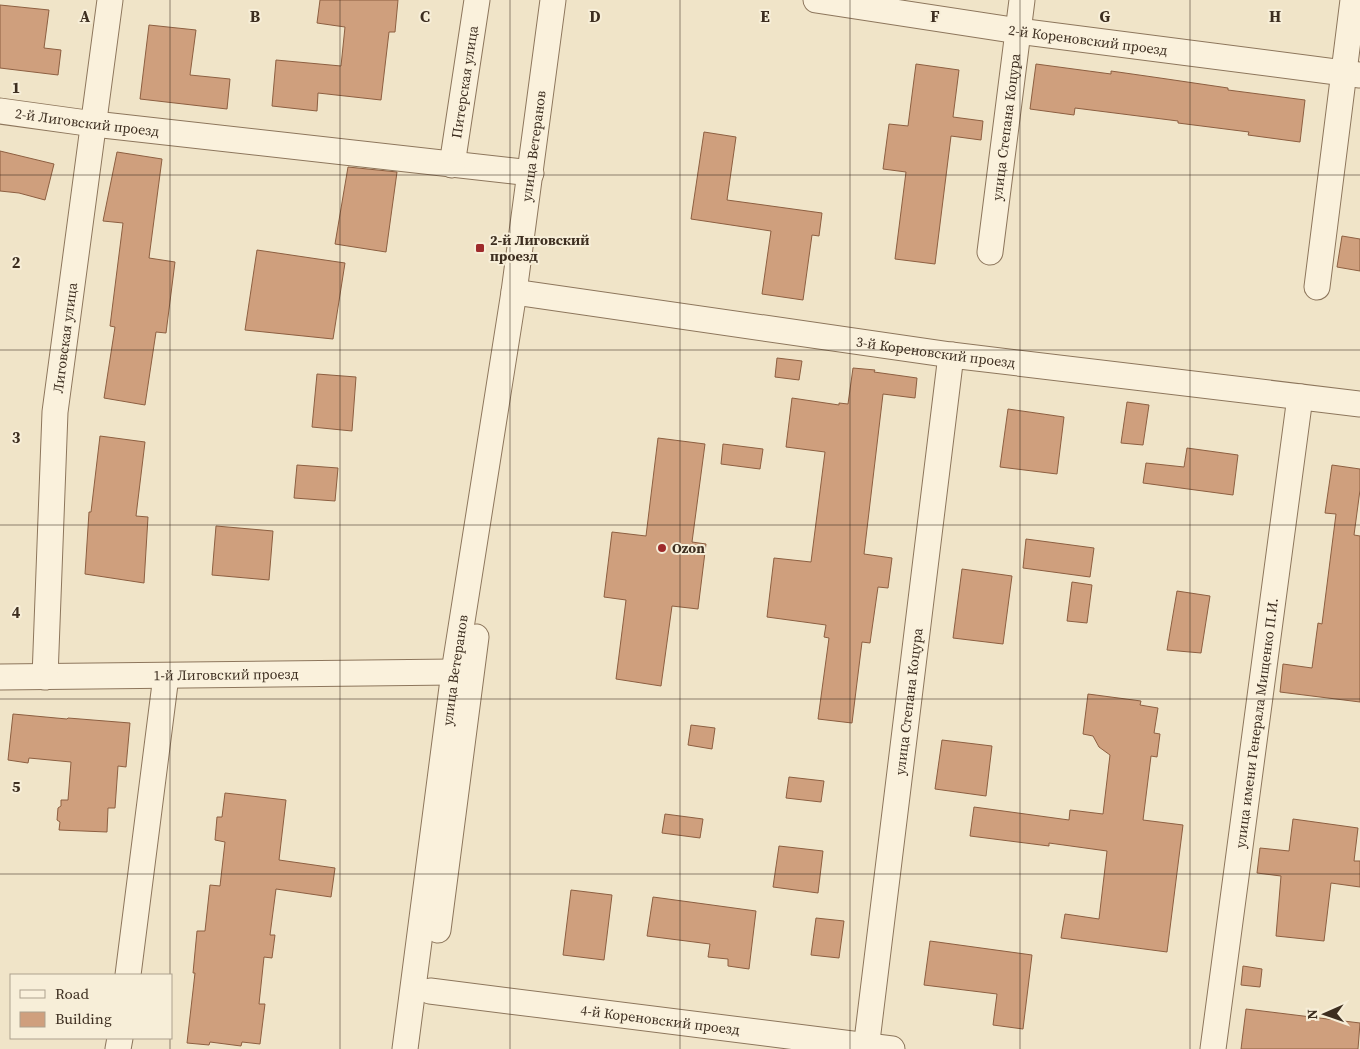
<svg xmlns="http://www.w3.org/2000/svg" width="1360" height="1049" viewBox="0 0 1360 1049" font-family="'Source Serif 4',serif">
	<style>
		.building { fill: #cf9f7d; stroke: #8d5f41 }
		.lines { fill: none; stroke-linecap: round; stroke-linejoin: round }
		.minor-casing { stroke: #8d765c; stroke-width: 27 }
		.minor { stroke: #faf1dc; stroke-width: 25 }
		.grid { fill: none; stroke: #3d2e20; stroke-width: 1; stroke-opacity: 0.55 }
		.poi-dot { fill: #9e2a2b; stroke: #f7eed8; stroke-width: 2 }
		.labels { text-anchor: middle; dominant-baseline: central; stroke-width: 4; stroke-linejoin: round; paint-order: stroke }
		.street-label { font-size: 14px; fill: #3d2e20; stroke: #f7eed8 }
		.poi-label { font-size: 14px; font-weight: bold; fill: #3d2e20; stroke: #f7eed8; text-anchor: start }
		.grid-label { font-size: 16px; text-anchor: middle; font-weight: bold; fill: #3d2e20; stroke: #f7eed8; stroke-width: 4; stroke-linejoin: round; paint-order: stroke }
	</style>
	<rect width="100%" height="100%" fill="#f0e4c8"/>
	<g class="building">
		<polygon points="320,0 398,0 395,32 389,32 381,100 318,93 317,111 272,106 276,60 341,66 345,27 317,23"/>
		<polygon points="0,5 49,10 44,48 61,50 58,75 0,68"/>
		<polygon points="149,25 196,30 190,75 230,79 227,109 140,99"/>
		<polygon points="916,64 959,70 953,117 983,121 981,140 951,136 935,264 895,259 906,172 883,169 889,124 908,126"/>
		<polygon points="1036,64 1111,74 1111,71 1160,78 1228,88 1228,90 1305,100 1300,142 1248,135 1249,132 1178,123 1178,121 1075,108 1074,115 1030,109"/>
		<polygon points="704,132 736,137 727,200 822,213 819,236 812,235 803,300 762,294 771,231 691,219"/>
		<polygon points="0,151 54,164 45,200 19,193 0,191"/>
		<polygon points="117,152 162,159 149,258 175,262 166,333 156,332 145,405 104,398 115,327 110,326 123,223 103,221"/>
		<polygon points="348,167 397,172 386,252 335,244"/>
		<polygon points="1342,236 1360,239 1360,271 1337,267"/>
		<polygon points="257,250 345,263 333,339 245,330"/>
		<polygon points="777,358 802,361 799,380 775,377"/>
		<polygon points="853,368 875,370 874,372 917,378 915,398 883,394 864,554 892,558 888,588 878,587 870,643 862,642 852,723 818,719 829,638 824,637 826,625 767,617 774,558 811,562 825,452 786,447 792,398 839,405 839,403 848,404"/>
		<polygon points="317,374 356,377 352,431 312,427"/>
		<polygon points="1127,402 1149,405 1143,445 1121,443"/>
		<polygon points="1008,409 1064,417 1057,474 1000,467"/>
		<polygon points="100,436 145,442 136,516 148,517 144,583 85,574 89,512 91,512"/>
		<polygon points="658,438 705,444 692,542 706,544 698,609 672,606 661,686 616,679 626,600 604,597 612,532 646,536"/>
		<polygon points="723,444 763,449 760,469 721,464"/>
		<polygon points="1187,448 1238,455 1233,495 1143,483 1146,463 1184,467"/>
		<polygon points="297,465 338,468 335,501 294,498"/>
		<polygon points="1332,465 1360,469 1360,490 1354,535 1360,536 1360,702 1280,692 1283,664 1312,668 1318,623 1322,624 1336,514 1325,513"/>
		<polygon points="216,526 273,531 269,580 212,575"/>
		<polygon points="1026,539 1094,548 1090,577 1023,568"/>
		<polygon points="962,569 1012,576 1003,644 953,638"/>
		<polygon points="1072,582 1092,585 1087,623 1067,621"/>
		<polygon points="1177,591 1210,596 1201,653 1167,650"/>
		<polygon points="1088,694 1141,701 1140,705 1158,708 1154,733 1160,734 1157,757 1151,756 1143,820 1183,825 1167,952 1061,938 1065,914 1099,919 1107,851 1049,843 1049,846 970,836 974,807 1069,820 1070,810 1103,814 1110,755 1099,747 1093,736 1083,734"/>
		<polygon points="13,714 67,719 68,718 130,723 126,767 118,766 115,808 108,808 107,832 59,830 60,822 57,820 58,808 61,806 61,800 68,800 71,762 29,758 28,763 8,760"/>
		<polygon points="691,725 715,728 712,749 688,745"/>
		<polygon points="942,740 992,746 986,796 935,789"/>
		<polygon points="789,777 824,781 821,802 786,798"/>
		<polygon points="225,793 286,800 279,860 335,868 331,897 276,889 270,935 275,935 272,958 264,957 259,1004 265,1004 260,1044 242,1042 241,1046 210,1042 209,1045 187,1043 195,973 193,973 197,931 205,931 210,885 220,886 225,842 215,840 217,817 222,817"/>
		<polygon points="665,814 703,819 700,838 662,833"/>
		<polygon points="1293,819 1358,828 1354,861 1360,861 1360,887 1331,883 1324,941 1276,936 1281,876 1257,873 1260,848 1289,851"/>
		<polygon points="779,846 823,851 818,893 773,887"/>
		<polygon points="571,890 612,895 604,960 563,955"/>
		<polygon points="653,897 756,911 749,969 728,966 728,959 708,957 710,944 647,936"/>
		<polygon points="816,918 844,921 839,958 811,955"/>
		<polygon points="930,941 1032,955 1023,1029 993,1025 997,994 924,985"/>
		<polygon points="1243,966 1262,969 1260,987 1241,985"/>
		<polygon points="1246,1009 1360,1023 1358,1049 1241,1049"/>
	</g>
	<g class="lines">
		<defs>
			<g id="minor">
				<path id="s1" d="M 816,0 L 1018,31 L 1360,75"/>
				<path id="s2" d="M 0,111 L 94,124 L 531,173"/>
				<path id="s3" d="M 452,165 L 477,0"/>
				<path id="s4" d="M 990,252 L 1022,0"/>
				<polyline points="1317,287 1353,0"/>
				<path id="s5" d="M 514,292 L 951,355 L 1360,404"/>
				<path id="s6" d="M 0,677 L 454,672"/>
				<path id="s7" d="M 45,677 L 55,412 L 110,0"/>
				<polyline points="438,930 476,637"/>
				<polyline points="128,975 166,676"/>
				<path id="s8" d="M 430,991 L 892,1049"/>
				<polyline points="118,1049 120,1038"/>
				<path id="s9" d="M 405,1049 L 454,672 L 514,292 L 553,0"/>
				<path id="s10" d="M 866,1049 L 951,355"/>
				<path id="s11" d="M 1213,1049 L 1300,397"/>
			</g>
		</defs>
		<use href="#minor" class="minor-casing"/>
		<use href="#minor" class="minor"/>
	</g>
	<path class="grid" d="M 170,0 L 170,975M 340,0 L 340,1049M 510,0 L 510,1049M 680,0 L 680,1049M 850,0 L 850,1049M 1020,0 L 1020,1049M 1190,0 L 1190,1049M 0,175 L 1360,175M 0,350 L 1360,350M 0,525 L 1360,525M 0,699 L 1360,699M 0,874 L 1360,874M 170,1038 L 170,1049"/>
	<g class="poi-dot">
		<rect x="475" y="243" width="10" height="10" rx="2.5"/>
		<circle cx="662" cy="548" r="5"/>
	</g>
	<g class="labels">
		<g class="street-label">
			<text stroke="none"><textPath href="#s1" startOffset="275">2-й Кореновский проезд</textPath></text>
			<text stroke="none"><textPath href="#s3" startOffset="84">Питерская улица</textPath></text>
			<text stroke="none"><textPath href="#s2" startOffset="88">2-й Лиговский проезд</textPath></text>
			<text stroke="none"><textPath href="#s4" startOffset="126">улица Степана Коцура</textPath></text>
			<text stroke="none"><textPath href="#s9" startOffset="912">улица Ветеранов</textPath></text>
			<text stroke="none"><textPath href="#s7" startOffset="340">Лиговская улица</textPath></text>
			<text stroke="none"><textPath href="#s5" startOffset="426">3-й Кореновский проезд</textPath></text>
			<text stroke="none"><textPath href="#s9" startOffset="382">улица Ветеранов</textPath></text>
			<text stroke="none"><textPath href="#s6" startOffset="226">1-й Лиговский проезд</textPath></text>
			<text stroke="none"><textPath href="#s10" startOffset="350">улица Степана Коцура</textPath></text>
			<text stroke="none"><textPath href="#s11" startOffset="329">улица имени Генерала Мищенко П.И.</textPath></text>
			<text stroke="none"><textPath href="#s8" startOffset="232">4-й Кореновский проезд</textPath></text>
		</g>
		<g class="poi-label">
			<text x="490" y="240">2-й Лиговский<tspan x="490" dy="16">проезд</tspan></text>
			<text x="672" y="548">Ozon</text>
		</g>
	</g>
	<g class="grid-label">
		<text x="85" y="22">A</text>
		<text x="255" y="22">B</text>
		<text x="425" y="22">C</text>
		<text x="595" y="22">D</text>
		<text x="765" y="22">E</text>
		<text x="935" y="22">F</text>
		<text x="1105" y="22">G</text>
		<text x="1275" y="22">H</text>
		<text x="16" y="93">1</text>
		<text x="16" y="268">2</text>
		<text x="16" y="443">3</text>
		<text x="16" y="618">4</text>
		<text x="16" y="792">5</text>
	</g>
	<rect x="10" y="974" width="162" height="65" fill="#f7eed8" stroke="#ada18e"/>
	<rect x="20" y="990" width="25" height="8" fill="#faf1dc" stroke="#ada18e"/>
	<text x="55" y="999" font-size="15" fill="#3d2e20">Road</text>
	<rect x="20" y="1012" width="25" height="15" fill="#cf9f7d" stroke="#ada18e"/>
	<text x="55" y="1024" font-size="15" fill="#3d2e20">Building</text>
	<g transform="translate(1325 1014) rotate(268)" stroke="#f7eed8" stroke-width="4" paint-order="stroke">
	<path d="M0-4L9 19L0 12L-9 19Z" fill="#3d2e20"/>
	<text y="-8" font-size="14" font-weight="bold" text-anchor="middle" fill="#3d2e20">N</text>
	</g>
</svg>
